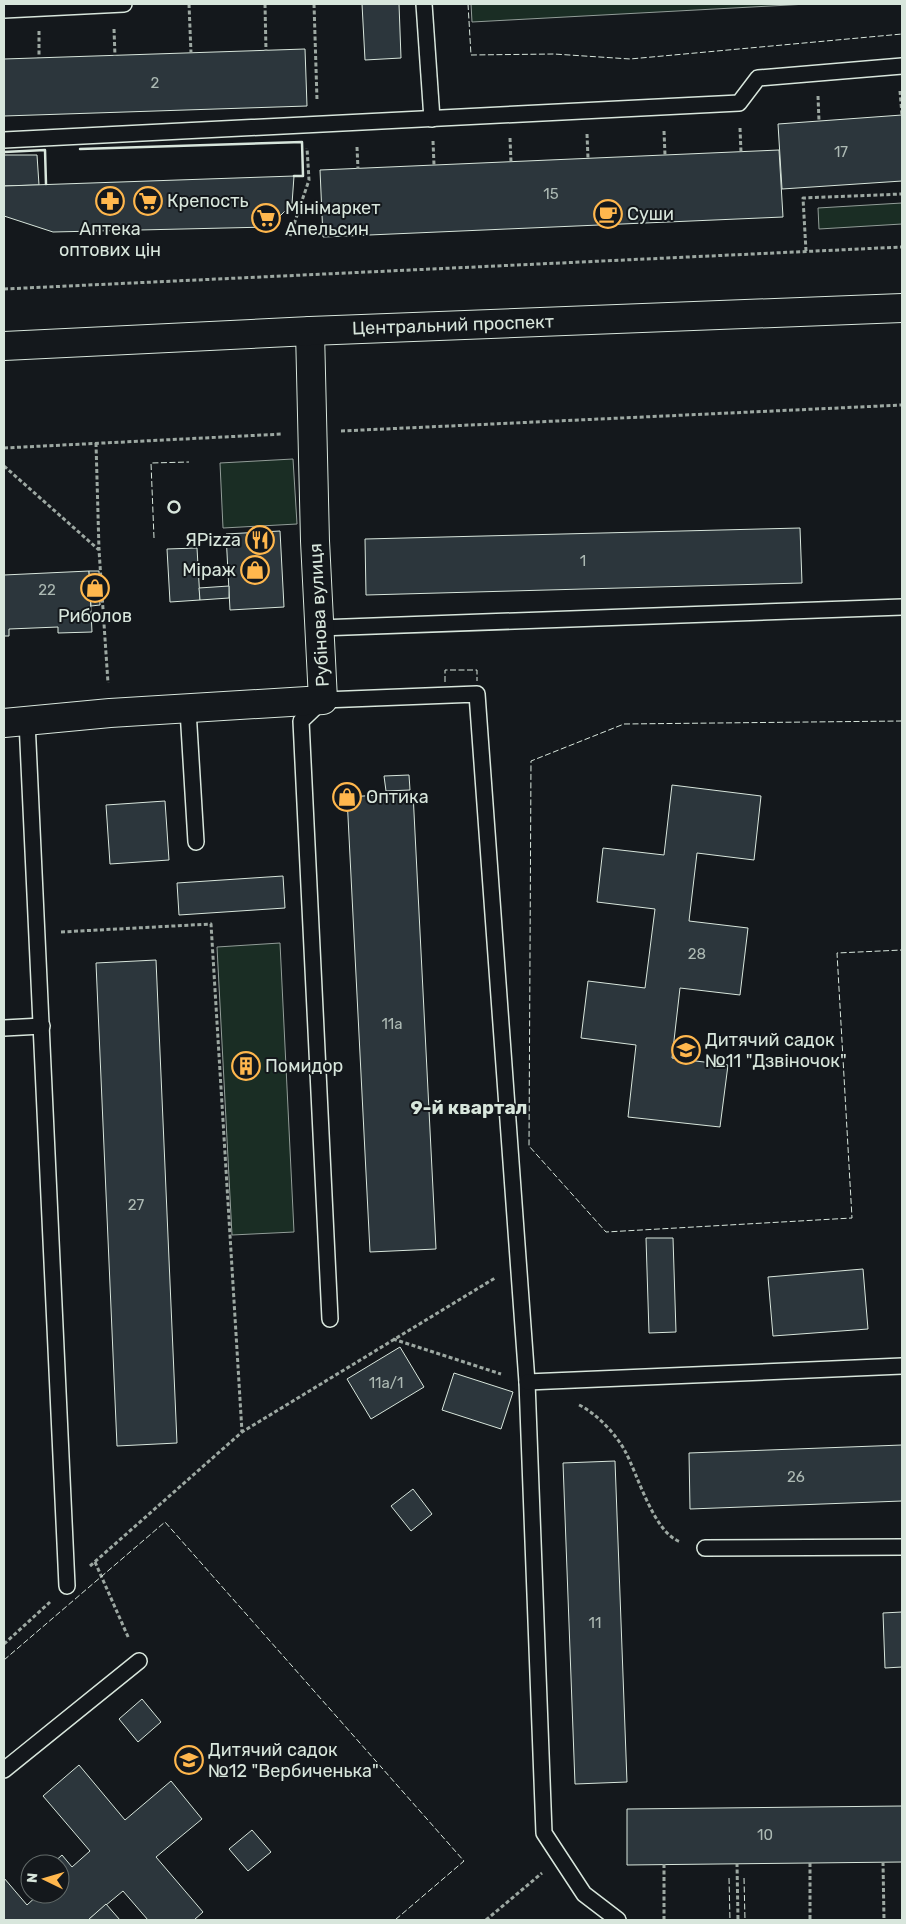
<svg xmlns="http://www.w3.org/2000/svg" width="906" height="1924" viewBox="0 0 906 1924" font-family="Rubik,sans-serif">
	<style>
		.green { fill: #1a2d24; stroke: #939e99 }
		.building { fill: #2c363c; stroke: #d8e6dc }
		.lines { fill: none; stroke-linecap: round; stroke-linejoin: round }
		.lane-casing { stroke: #d8e6dc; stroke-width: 18 }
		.street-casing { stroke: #d8e6dc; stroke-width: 30 }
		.secondary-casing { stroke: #d8e6dc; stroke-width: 30 }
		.path { stroke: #9da8a2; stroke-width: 3; stroke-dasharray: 4 2.5; stroke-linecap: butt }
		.lane { stroke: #14181c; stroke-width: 15 }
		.street { stroke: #14181c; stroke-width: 28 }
		.secondary { stroke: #14181c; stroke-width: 28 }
		.fence { stroke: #d8e6dc; stroke-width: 1; stroke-dasharray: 6 2.5; stroke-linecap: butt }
		.wall { stroke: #d8e6dc; stroke-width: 2.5 }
		.labels { text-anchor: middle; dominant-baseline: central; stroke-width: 4; stroke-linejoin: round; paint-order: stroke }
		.number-label { font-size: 15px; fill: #adbab4 }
		.poi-label { font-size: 18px; fill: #d8e6dc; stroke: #14181c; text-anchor: start }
		.street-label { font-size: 18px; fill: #d8e6dc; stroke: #14181c }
		.neighbourhood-label { font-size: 19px; font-weight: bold; fill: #d8e6dc; stroke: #14181c }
	</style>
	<rect width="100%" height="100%" fill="#14181c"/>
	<g class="green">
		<polygon points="471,4 808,4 472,22"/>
		<polygon points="902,203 902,224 819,229 818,208"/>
		<polygon points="293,459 297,524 223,528 220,463"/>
		<polygon points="280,943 294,1232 232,1235 217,947"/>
	</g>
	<g class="building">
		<polygon points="362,4 399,4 401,58 365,60"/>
		<polygon points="305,49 307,106 4,116 4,59"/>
		<polygon points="902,115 902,181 782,189 778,124"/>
		<polygon points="779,150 783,217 323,237 320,170"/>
		<polygon points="4,155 37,155 39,185 4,186"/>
		<polygon points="294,176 292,204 269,227 53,232 4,216 4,186"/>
		<polygon points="800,528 802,583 366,595 365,539"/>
		<polygon points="280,531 284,607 230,610 226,534"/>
		<polygon points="197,548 200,600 170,602 167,549"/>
		<polygon points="89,571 92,632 58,633 58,627 9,629 9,636 4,636 4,575"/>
		<polygon points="89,571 99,571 100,605 91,606"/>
		<polygon points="229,586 229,598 200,600 199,588"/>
		<polygon points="409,775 410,790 386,791 384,776"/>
		<polygon points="672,785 761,796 754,860 697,853 689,921 748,928 740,995 680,988 672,1058 728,1065 720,1127 628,1117 636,1045 581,1038 588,981 645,988 655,909 597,902 603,848 664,855"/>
		<polygon points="413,793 436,1249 370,1252 347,797"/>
		<polygon points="165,801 169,860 110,864 106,805"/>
		<polygon points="283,876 285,908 179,915 177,883"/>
		<polygon points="156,960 177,1443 117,1446 96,963"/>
		<circle cx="246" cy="1066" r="11"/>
		<polygon points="646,1238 673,1238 676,1332 649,1333"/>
		<polygon points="863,1269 868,1329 773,1336 768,1277"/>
		<polygon points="400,1347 424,1387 371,1419 347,1379"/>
		<polygon points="454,1373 513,1392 501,1429 442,1410"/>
		<polygon points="902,1445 902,1501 690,1509 689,1453"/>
		<polygon points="615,1461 627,1782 575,1784 563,1463"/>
		<polygon points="413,1489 432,1514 411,1531 391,1506"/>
		<polygon points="902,1612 902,1667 885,1668 883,1613"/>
		<polygon points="142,1699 161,1722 138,1742 119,1719"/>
		<polygon points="79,1765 125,1820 171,1781 202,1819 156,1857 203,1912 194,1920 148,1920 123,1891 88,1920 4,1920 4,1878 27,1905 39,1894 60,1894 60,1864 52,1864 62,1855 72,1867 90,1851 43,1796"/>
		<polygon points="902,1806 902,1862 627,1865 627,1809"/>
		<polygon points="252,1830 271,1852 248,1871 229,1849"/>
		<polygon points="106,1904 120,1920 88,1920"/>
	</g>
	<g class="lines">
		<defs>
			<g id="lane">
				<polyline points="424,4 432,119"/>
				<polyline points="4,10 124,4"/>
				<polyline points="4,140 739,103 758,78 902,66"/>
				<polyline points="319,628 902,607"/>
				<polyline points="188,710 196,842"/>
				<polyline points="27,721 67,1586"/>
				<polyline points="4,1028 42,1026"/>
				<polyline points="330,1319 301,721 323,700 477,694 527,1382 544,1833 584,1894 618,1920"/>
				<polyline points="527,1382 902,1366"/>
				<polyline points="705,1548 902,1547"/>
				<polyline points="4,1770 139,1661"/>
			</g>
			<polyline id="street" points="4,723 110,713 323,700 315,541 310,331"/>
			<polyline id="secondary" points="4,346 310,331 902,308"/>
		</defs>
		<use href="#lane" class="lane-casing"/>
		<use href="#street" class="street-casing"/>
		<use href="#secondary" class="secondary-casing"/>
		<g class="path">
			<polyline points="189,4 191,53"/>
			<polyline points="265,4 266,51"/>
			<polyline points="314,4 317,100"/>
			<polyline points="114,29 115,56"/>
			<polyline points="39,31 39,58"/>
			<polyline points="900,91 902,115"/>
			<polyline points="818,96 819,121"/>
			<polyline points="740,128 741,152"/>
			<polyline points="664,131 665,155"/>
			<polyline points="587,134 588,158"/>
			<polyline points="510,138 511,162"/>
			<polyline points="433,141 434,165"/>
			<polyline points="357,147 358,169"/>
			<polyline points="290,236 309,180 307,148"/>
			<polyline points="806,251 803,198 902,194"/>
			<polyline points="4,289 902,247"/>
			<polyline points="341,431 902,405"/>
			<polyline points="96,443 99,550"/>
			<polyline points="4,448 283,434"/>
			<polyline points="4,466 99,550 108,683"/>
			<polyline points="61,932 211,924 242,1432"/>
			<polyline points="393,1339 501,1374"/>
			<path d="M 579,1405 C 596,1413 616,1434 625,1451 C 638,1475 654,1534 681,1542"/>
			<polyline points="95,1562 129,1639"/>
			<polyline points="90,1566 242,1432 495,1278"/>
			<polyline points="4,1644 50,1602"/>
			<polyline points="883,1862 884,1920"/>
			<polyline points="737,1863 738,1920"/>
			<polyline points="810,1863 810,1920"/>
			<polyline points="664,1864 664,1920"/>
			<polyline points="486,1920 542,1873"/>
		</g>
		<use href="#lane" class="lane"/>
		<use href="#street" class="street"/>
		<use href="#secondary" class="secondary"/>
		<g class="fence">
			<polyline points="468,4 471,55 554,54 630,59 902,34"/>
			<polyline points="154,538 151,463 189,462"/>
			<polyline points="445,682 445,670 477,670 477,681"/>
			<polyline points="902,721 624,724 531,761 529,1146 606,1232 852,1218 837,953 902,950"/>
			<polyline points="4,1660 165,1522 464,1861 395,1920"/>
			<polyline points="729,1878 730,1920"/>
			<polyline points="744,1878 745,1920"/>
		</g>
		<g class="wall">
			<polyline points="80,149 302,142 303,176 294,176"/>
			<polyline points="4,152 45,150 46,184"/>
			<circle cx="174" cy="507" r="5.5"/>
		</g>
	</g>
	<defs>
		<symbol id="pharmacy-ring" viewBox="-11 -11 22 22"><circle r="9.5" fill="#14181c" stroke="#ffb74d" stroke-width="1.5"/><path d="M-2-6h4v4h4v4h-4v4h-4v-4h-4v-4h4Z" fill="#ffb74d"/></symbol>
		<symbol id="supermarket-ring" viewBox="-11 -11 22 22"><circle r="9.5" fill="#14181c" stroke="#ffb74d" stroke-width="1.5"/><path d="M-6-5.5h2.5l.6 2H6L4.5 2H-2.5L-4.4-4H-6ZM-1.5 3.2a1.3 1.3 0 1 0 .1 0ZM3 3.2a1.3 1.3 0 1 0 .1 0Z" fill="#ffb74d"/></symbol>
		<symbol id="cafe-ring" viewBox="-11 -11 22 22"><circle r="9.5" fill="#14181c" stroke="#ffb74d" stroke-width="1.5"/><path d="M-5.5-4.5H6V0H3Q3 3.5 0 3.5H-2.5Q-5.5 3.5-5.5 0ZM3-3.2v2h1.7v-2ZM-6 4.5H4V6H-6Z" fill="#ffb74d"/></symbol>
		<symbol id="restaurant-ring" viewBox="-11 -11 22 22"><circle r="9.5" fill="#14181c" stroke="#ffb74d" stroke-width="1.5"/><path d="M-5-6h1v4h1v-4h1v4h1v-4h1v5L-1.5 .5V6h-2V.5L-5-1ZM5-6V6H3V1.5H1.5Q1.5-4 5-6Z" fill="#ffb74d"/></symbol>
		<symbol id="shop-ring" viewBox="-11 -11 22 22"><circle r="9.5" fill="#14181c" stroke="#ffb74d" stroke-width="1.5"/><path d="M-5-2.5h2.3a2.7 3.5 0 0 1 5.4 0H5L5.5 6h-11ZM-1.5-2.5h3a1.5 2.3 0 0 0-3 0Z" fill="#ffb74d"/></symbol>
		<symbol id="school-ring" viewBox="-11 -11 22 22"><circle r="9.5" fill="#14181c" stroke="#ffb74d" stroke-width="1.5"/><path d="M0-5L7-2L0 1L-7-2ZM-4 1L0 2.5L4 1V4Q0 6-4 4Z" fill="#ffb74d"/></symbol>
		<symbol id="building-ring" viewBox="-11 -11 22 22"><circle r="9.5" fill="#14181c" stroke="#ffb74d" stroke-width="1.5"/><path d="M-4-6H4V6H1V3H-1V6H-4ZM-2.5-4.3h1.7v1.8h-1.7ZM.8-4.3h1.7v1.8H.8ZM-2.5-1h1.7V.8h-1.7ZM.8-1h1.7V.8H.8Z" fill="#ffb74d"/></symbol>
	</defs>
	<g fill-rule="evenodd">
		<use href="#pharmacy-ring" x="94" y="185" width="32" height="32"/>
		<use href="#supermarket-ring" x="132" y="185" width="32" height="32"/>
		<use href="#cafe-ring" x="592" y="198" width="32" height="32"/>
		<use href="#supermarket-ring" x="250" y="202" width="32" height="32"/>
		<use href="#restaurant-ring" x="244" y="524" width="32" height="32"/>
		<use href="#shop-ring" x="239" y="554" width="32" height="32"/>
		<use href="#shop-ring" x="79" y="572" width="32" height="32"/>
		<use href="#shop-ring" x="331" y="781" width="32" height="32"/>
		<use href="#school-ring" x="670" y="1034" width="32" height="32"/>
		<use href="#building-ring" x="230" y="1050" width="32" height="32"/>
		<use href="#school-ring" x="173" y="1744" width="32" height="32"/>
	</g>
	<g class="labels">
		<g class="number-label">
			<text x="155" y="83">2</text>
			<text x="841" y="152">17</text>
			<text x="551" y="194">15</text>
			<text x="583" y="561">1</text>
			<text x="47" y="590">22</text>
			<text x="697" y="954">28</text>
			<text x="392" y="1024">11а</text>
			<text x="136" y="1205">27</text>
			<text x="386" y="1383">11а/1</text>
			<text x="796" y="1477">26</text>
			<text x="595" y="1623">11</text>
			<text x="765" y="1835">10</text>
		</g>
		<g class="poi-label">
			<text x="167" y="201">Крепость</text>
			<text x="285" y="208">Мінімаркет<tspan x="285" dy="21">Апельсин</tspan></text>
			<text x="627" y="214">Суши</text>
			<text x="110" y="229" text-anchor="middle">Аптека<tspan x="110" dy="21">оптових цін</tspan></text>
			<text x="241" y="540" text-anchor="end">ЯPizza</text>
			<text x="236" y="570" text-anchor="end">Міраж</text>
			<text x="95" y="616" text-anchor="middle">Риболов</text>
			<text x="366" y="797">Оптика</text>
			<text x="705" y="1040">Дитячий садок<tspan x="705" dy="21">№11 "Дзвіночок"</tspan></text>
			<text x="265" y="1066">Помидор</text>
			<text x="208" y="1750">Дитячий садок<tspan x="208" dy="21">№12 "Вербиченька"</tspan></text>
		</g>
		<g class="street-label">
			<text transform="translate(453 325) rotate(-2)">Центральний проспект</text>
			<text transform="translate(319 615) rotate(-93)">Рубінова вулиця</text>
		</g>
		<g class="neighbourhood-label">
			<text x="469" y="1107">9-й квартал</text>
		</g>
	</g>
	<rect width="906" height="1924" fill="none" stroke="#d8e6dc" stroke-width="10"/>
	<g transform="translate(45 1879) rotate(275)"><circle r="24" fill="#14181c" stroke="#626a69"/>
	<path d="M0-4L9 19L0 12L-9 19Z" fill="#ffb74d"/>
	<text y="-8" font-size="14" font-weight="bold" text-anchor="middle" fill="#d8e6dc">N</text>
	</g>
</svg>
